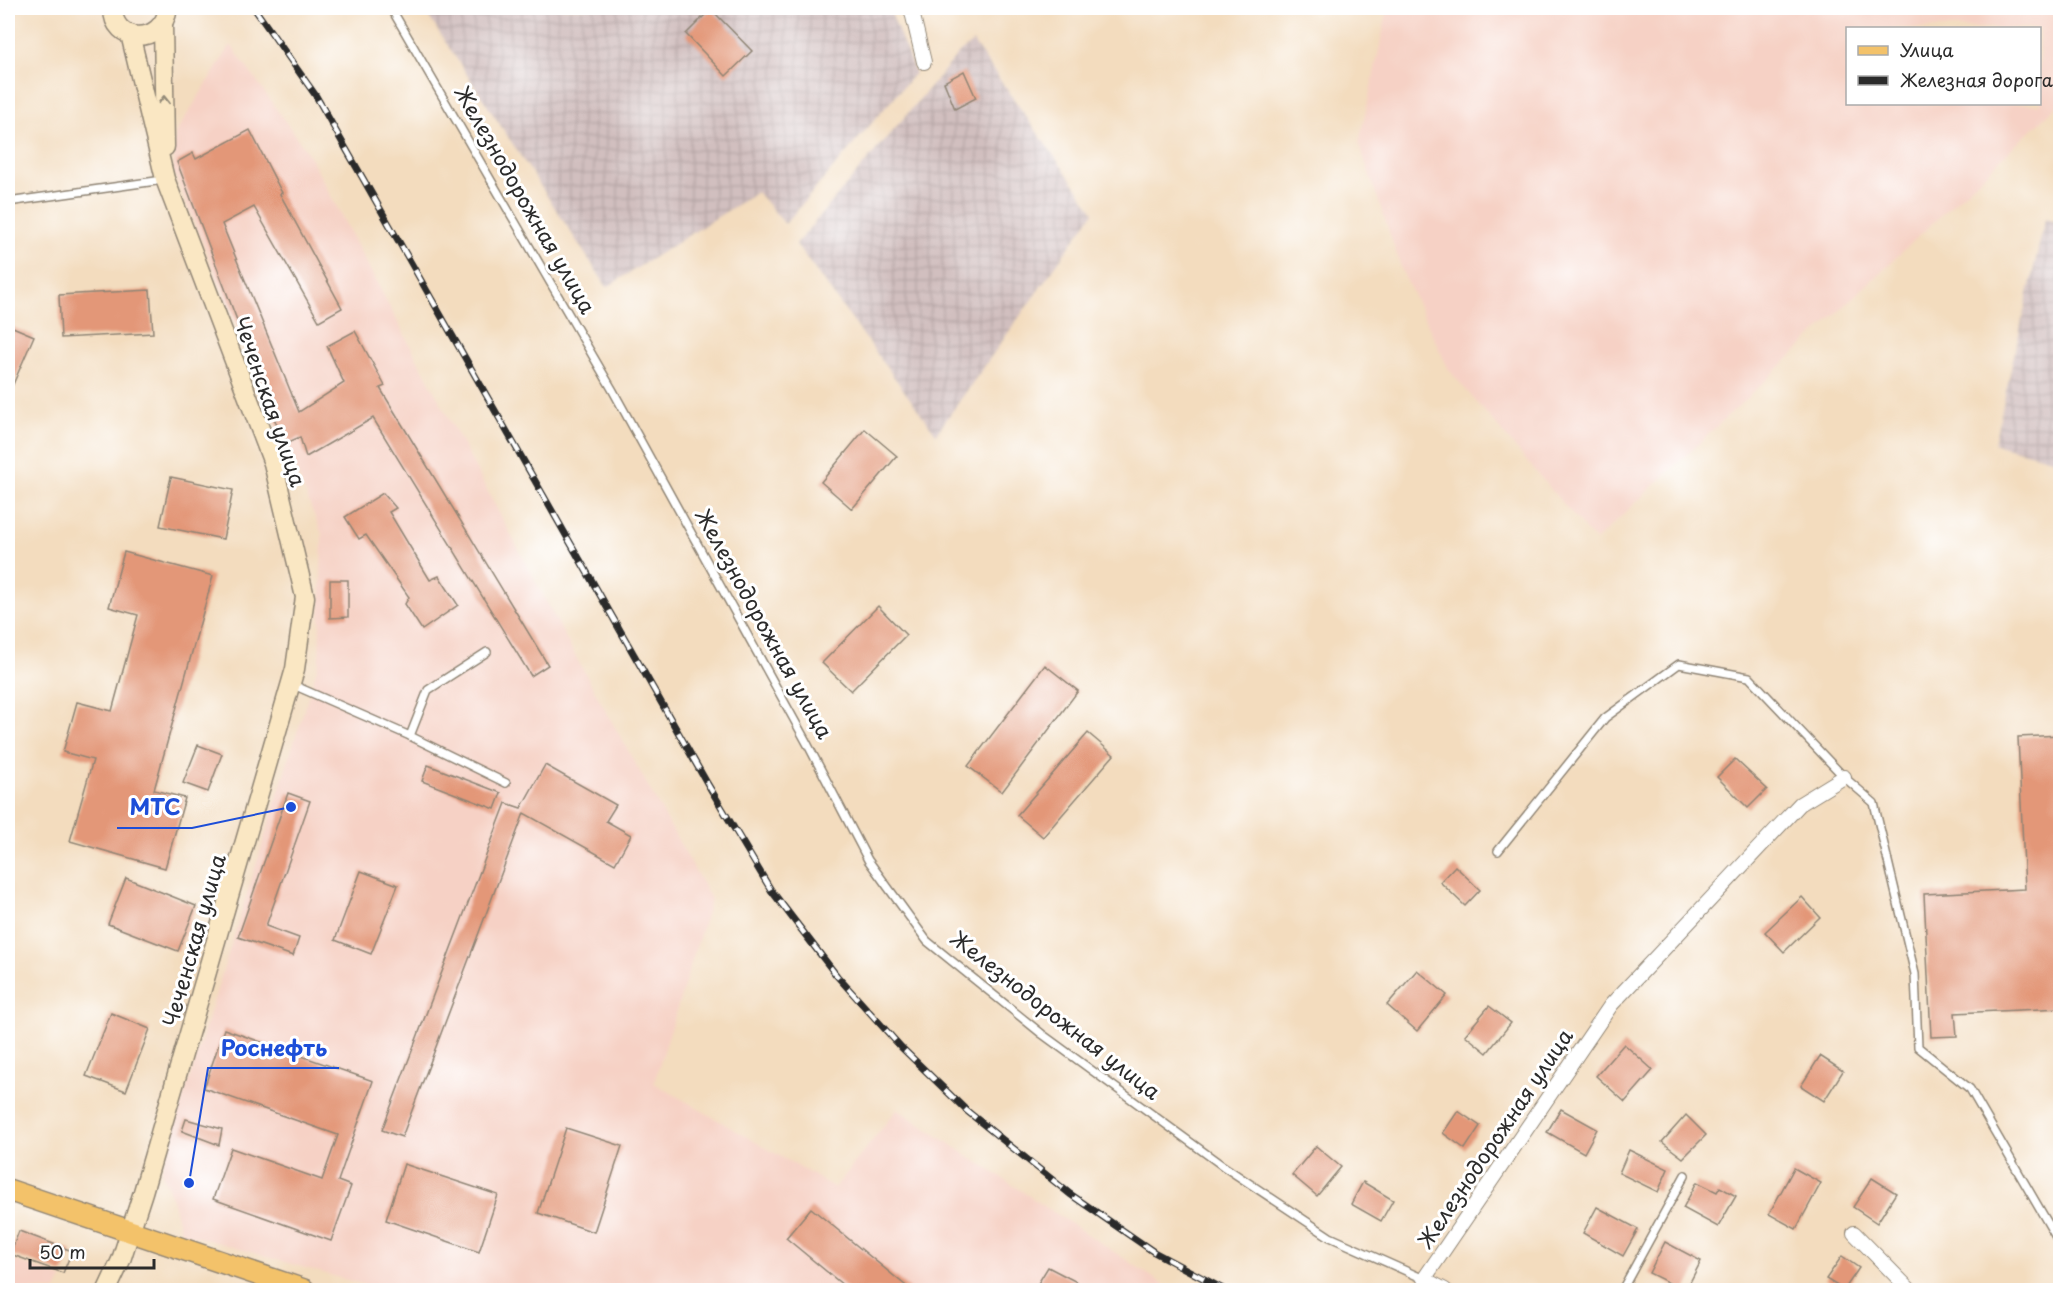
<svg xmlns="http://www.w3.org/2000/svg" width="2068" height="1298" viewBox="0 0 2068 1298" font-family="'Playpen Sans',sans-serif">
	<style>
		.built { fill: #f6d1c5; fill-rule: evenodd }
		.industrial { fill: url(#industrial-grid) }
		.building { fill: #e39778 }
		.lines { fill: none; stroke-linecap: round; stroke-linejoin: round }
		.lane-casing { stroke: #8f8474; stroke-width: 10 }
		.street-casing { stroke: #8f8474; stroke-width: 16 }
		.secondary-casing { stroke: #8f8474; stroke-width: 21 }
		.primary-casing { stroke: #8f8474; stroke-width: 24 }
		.lane { stroke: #fff; stroke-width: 7 }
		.street { stroke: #fff; stroke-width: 14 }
		.secondary { stroke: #fae7c3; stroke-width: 18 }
		.primary { stroke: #f3c26a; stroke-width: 21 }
		.rail-casing { stroke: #2b2b2b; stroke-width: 7 }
		.rail { stroke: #fff; stroke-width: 4.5; stroke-dasharray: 14; stroke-linecap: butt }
		.oneway { stroke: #928977 }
		.labels { text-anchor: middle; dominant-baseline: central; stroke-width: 6; stroke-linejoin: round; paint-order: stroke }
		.street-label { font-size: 21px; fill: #2b2b2b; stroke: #fff }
		.leader { fill: none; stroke: #1d4ed8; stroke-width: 2 }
		.callout-dot { fill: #1d4ed8; stroke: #fff; stroke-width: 2 }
		.callout-label { font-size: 22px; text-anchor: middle; font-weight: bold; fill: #1d4ed8; stroke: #fff; stroke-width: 6; stroke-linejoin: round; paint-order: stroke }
	</style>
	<defs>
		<pattern id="industrial-grid" width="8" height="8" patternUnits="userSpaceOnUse" patternTransform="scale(1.5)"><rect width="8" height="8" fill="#d1bfbf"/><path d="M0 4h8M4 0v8" fill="none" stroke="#b4a4a4"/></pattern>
	</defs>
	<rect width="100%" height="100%" fill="#fff"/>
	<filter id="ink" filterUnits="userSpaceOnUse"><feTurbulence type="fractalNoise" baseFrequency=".0167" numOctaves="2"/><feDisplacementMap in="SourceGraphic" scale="12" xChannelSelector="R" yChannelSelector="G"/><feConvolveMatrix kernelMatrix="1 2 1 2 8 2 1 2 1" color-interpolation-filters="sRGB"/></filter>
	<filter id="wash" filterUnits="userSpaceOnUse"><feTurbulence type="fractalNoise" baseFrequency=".008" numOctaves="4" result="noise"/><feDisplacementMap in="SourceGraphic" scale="24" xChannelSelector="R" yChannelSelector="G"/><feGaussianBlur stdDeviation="1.35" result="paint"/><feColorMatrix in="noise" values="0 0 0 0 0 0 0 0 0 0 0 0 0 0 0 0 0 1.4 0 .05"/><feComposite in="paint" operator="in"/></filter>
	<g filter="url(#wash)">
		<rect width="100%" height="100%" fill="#f3dcbe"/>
		<g class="built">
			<path d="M 1388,8 L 2060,8 L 2060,103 L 1595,541 L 1449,370 L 1403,273 L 1359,143 ZM 1848,28 L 2040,28 L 2040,104 L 1848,104 Z"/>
			<polygon points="231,45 309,155 572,650 711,899 654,1083 835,1188 897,1109 1172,1290 382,1290 181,1232 171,1195 161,1170 319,662 322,534 173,171 175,134"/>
			<polygon points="8,1258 63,1278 56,1290 8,1290"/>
		</g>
		<g class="industrial">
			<polygon points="423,8 889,8 915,73 785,224 757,192 607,287"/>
			<polygon points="973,42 1094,212 936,434 796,244 960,52"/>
			<polygon points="2045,219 2060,222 2060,461 1994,444"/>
		</g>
		<g id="blocks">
			<g class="building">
				<polygon points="711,9 752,51 726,76 686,34"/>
				<polygon points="964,71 976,98 955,109 944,82"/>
				<polygon points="250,130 282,193 280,194 342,308 319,321 254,207 222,224 299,412 344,383 327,346 355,331 385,386 380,388 548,665 531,676 373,418 306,457 300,437 284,444 177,162 193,153 196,159"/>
				<polygon points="150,290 153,333 61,338 59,295"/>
				<polygon points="8,325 34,336 8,396"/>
				<polygon points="865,429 897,456 852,509 821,482"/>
				<polygon points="171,477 233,490 223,539 160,526"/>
				<polygon points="383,493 396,508 389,512 430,580 439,576 458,605 422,630 405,604 409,597 366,535 359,539 345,517"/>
				<polygon points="124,552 213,576 154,790 185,798 165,868 70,841 93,760 63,752 77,702 112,711 138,615 109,607"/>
				<polygon points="330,580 348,580 348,617 330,618"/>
				<polygon points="878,606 906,635 851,691 822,663"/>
				<polygon points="1045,665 1078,691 1002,792 968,766"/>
				<polygon points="1088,733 1114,755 1043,837 1017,815"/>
				<polygon points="2061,735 2061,1008 1955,1013 1957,1036 1931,1037 1924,894 2025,889 2018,737"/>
				<polygon points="198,745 222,754 208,792 183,783"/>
				<polygon points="1735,759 1767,789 1748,808 1717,777"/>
				<polygon points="428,765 501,793 495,809 422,781"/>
				<polygon points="545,765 616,805 606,821 631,835 615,864 524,813 402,1137 382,1130 506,803 521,808"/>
				<polygon points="288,793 310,801 266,926 299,938 293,956 238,937"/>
				<polygon points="1455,866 1480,890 1465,906 1440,882"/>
				<polygon points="361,871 398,885 371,954 335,940"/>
				<polygon points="126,878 196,906 178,951 108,924"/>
				<polygon points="1802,897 1820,917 1784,952 1765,932"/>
				<polygon points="1417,970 1447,995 1417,1031 1387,1005"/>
				<polygon points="1489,1006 1511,1023 1487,1053 1465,1035"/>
				<polygon points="111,1013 150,1029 126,1091 86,1076"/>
				<polygon points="224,1029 373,1081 338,1181 351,1186 331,1241 213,1199 231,1148 322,1180 338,1135 204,1088"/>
				<polygon points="1624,1044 1653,1070 1625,1102 1596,1076"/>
				<polygon points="1820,1056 1843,1071 1824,1101 1801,1086"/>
				<polygon points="1561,1109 1597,1129 1584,1153 1547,1132"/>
				<polygon points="1458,1111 1480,1126 1465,1149 1443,1133"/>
				<polygon points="1686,1115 1706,1135 1683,1158 1662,1142"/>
				<polygon points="186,1119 222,1129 219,1145 182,1131"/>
				<polygon points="566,1128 622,1146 594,1232 538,1213"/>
				<polygon points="1316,1146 1341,1167 1317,1196 1292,1175"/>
				<polygon points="1629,1150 1668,1169 1658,1192 1619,1173"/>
				<polygon points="404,1164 498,1195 479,1252 386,1220"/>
				<polygon points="1794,1168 1821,1183 1796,1229 1769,1214"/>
				<polygon points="1872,1178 1896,1193 1877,1223 1853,1207"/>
				<polygon points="1363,1182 1393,1200 1381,1221 1351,1204"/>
				<polygon points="1697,1182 1717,1192 1720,1187 1736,1196 1718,1227 1683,1208"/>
				<polygon points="1597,1207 1638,1229 1623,1256 1583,1233"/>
				<polygon points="811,1208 911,1290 849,1290 786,1238"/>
				<polygon points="19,1231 72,1251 63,1273 10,1254"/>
				<polygon points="1665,1242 1701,1261 1686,1290 1683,1290 1649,1273"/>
				<polygon points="1842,1256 1859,1268 1844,1290 1826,1279"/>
				<polygon points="1048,1267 1092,1290 1034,1290"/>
			</g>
		</g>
	</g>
	<g filter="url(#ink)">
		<use href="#blocks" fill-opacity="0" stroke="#8f8474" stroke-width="1.5"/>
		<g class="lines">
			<defs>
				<g id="lane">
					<polyline points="391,8 612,389 808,745 868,860 927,941 1042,1034 1223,1166 1330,1237 1424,1279"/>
					<polyline points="8,202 163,180"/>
					<polyline points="291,684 410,736 428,690 487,652"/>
					<polyline points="410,736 506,783"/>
					<polyline points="1498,851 1605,718 1679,664 1749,677 1844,777 1874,803 1915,974 1918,1047 1970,1089 2060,1244"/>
					<polyline points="1622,1290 1685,1175"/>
				</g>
				<g id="street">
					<polyline points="911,8 924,62"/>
					<polyline points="1854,1233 1910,1290"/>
					<polyline points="1445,1290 1424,1279 1611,1005 1800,804 1844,777"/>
				</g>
				<g id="secondary">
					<path d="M 113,8 C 112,44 163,46 168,8"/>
					<polyline points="163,24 165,147"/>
					<polyline points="107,1290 121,1260 143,1192 295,669 305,597 273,463 165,179 130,34"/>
				</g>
				<polyline id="primary" points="8,1190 304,1290"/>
			</defs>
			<use href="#lane" class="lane-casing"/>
			<use href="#street" class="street-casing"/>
			<use href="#secondary" class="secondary-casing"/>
			<use href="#primary" class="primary-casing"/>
			<use href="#lane" class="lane"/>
			<use href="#street" class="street"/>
			<use href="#secondary" class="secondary"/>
			<use href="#primary" class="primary"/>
			<defs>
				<polyline id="rail" points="254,8 316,96 707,783 771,890 837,976 901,1047 967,1111 1070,1194 1154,1252 1225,1290"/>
			</defs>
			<use href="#rail" class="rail-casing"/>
			<use href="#rail" class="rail"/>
		</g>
		<defs><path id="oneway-chevron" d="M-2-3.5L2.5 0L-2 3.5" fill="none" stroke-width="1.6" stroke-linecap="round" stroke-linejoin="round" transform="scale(1.5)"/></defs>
		<use class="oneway" href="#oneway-chevron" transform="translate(164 100) rotate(-91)"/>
	</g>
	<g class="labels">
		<g class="street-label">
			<text transform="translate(526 199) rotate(60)">Железнодорожная улица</text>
			<text transform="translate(271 401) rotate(71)">Чеченская улица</text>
			<text transform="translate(765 623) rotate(61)">Железнодорожная улица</text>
			<text transform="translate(193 940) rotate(-74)">Чеченская улица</text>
			<text transform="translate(1056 1014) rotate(38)">Железнодорожная улица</text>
			<text transform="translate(1494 1138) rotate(-56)">Железнодорожная улица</text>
		</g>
	</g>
	<path class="leader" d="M291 807L192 828H117M189 1183L208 1068H339"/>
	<g class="callout-dot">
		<circle cx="291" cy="807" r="6"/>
		<circle cx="189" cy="1183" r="6"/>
	</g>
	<g class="callout-label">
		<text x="155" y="815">МТС</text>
		<text x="274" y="1056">Роснефть</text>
	</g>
	<rect width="2068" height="1298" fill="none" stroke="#fff" stroke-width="30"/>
	<rect x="1846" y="27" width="195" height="78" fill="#ffffff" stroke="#aaaaaa" stroke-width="1.5"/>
	<rect x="1858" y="46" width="30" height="9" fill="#f3c26a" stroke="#aaaaaa" stroke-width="1.5"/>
	<text x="1900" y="57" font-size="18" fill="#2b2b2b">Улица</text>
	<rect x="1858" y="76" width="30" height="9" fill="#2b2b2b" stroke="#aaaaaa" stroke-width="1.5"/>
	<text x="1900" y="87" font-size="18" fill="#2b2b2b">Железная дорога</text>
	<path d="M30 1259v9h124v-9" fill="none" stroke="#2b2b2b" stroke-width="3"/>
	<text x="39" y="1259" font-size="18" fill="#2b2b2b" stroke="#ffffff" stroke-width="4.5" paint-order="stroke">50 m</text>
</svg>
